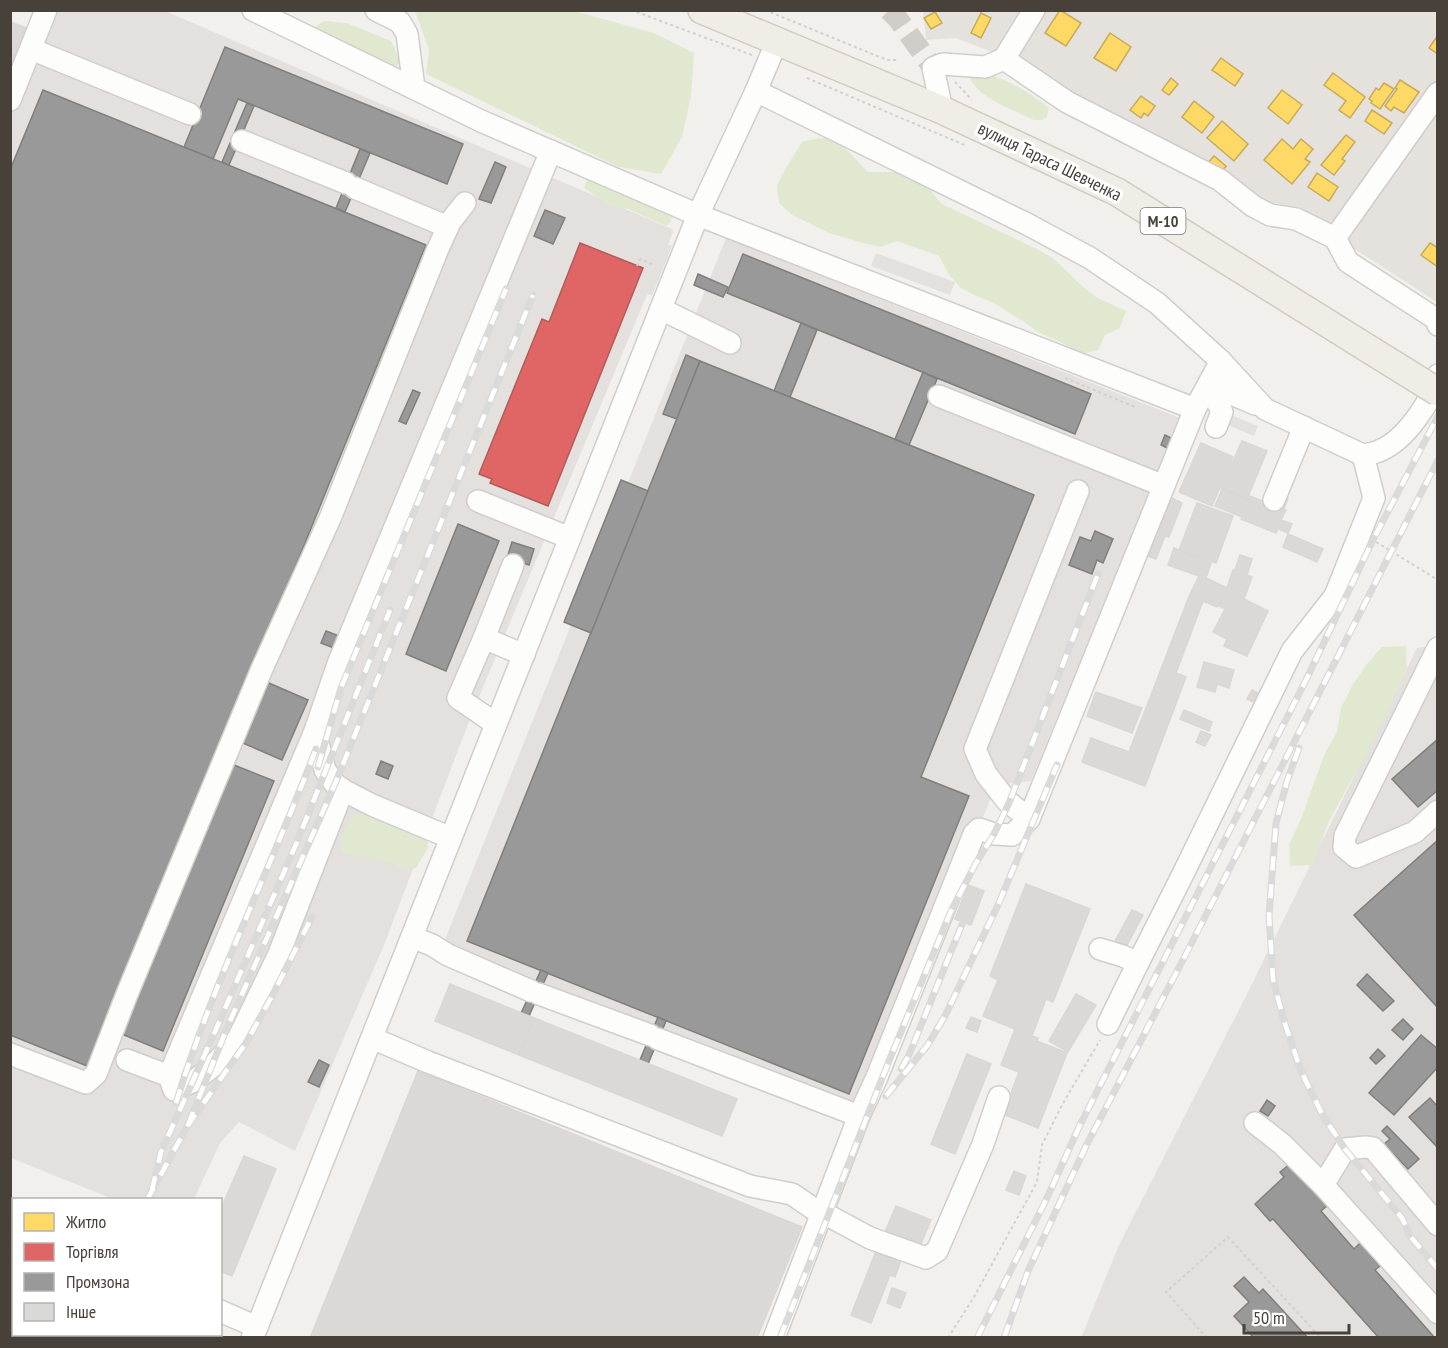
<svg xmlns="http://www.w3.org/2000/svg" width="1448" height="1348" viewBox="0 0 1448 1348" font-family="'PT Sans Narrow',sans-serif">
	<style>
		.residential { fill: #e5e1dc }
		.industrial { fill: #e3e0dd }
		.green { fill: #e0e9d0 }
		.parking { fill: #e3e1de }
		.homes { fill: #ffd966; stroke: #c8ab59; stroke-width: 1.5 }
		.shops { fill: #e06666; stroke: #b25b59; stroke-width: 1.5 }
		.industry { fill: #999; stroke: #807f7c; stroke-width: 1.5 }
		.building { fill: #dbd9d6; stroke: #dad7d3; stroke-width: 1.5 }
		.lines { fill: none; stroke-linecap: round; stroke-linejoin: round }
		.minor-tunnel { stroke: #d0cdc9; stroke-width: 21; stroke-dasharray: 21 10; stroke-linecap: butt }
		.minor-casing { stroke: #d0cecb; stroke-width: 24 }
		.major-casing { stroke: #d2cbbd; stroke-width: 30 }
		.path { stroke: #d2d0cc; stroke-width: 2; stroke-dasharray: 3 3; stroke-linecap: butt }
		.minor { stroke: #fdfdfc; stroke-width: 21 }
		.major { stroke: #f0ede6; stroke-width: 27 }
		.rail-casing { stroke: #dadad9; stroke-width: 7 }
		.rail { stroke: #fff; stroke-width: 4.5; stroke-dasharray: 14; stroke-linecap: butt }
		.major-bridge-casing { stroke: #d2cbbd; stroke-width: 30; stroke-linecap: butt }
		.major-bridge { stroke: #f0ede6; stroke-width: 27 }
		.labels { text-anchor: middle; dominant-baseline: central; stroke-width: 6; stroke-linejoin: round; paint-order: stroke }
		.shield { fill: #fff; stroke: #7e7a75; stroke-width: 1.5 }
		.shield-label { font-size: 16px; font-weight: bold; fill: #47413a }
		.street-label { font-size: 18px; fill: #47413a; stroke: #fff }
	</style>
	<rect width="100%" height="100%" fill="#f2f0ed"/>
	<polygon class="residential" points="923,11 1437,11 1437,302 1297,212 1273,210 1013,60 956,38 926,40"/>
	<g class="industrial">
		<polygon points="46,11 165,11 674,230 471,716 384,945 295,1151 239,1122 220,1143 194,1199 113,1199 11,1158 10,100"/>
		<polygon points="726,238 1180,418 1031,781 996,785 860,1121 440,952"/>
		<polygon points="1437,645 1437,1337 1081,1338 1119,1245 1246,996 1417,648"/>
	</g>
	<g class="green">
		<polygon points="415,11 574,11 654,33 694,53 691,96 682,137 661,174 619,167 426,74 429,50"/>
		<polygon points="324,21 347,23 391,41 401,62 393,69 378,59 355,51 313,29"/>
		<path d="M 965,73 C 974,73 986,73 994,76 C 1014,83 1033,95 1049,108 L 1047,117 L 1042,120 L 1034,120 L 1001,105 L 980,92 Z"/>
		<polygon points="820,138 836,139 868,172 903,172 920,174 929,189 942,204 1037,249 1053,258 1081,285 1096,297 1126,311 1120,328 1105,335 1098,350 1081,354 1066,345 1036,331 1023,321 992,302 976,296 961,288 949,275 939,256 897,241 880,247 863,243 829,233 792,215 779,203 777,186 784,171 802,142"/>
		<polygon points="587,179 598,179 664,208 672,216 670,223 666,226 628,209 611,206 584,188"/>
		<polygon points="1406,646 1407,670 1365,758 1352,779 1329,821 1313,865 1290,866 1289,845 1301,819 1325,753 1337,732 1341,708 1352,686 1366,665 1382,647"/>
		<path d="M 374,810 L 427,836 L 428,848 L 416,868 C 399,871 399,865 384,861 C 370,857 355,857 341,852 C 344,826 344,814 374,810 Z"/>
	</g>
	<g class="parking">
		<polygon points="664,243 672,246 652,296 644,292"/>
		<polygon points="876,253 955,282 950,295 871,266"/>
		<polygon points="1229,414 1258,426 1254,436 1225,424"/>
		<polygon points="1389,1221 1429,1273 1419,1282 1375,1232"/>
	</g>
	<g class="homes">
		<polygon points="1060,10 1081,23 1066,46 1045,33"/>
		<polygon points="935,12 942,23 931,29 924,18"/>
		<polygon points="981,13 991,18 981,38 971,33"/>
		<polygon points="1110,33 1131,47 1116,71 1094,58"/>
		<polygon points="1438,35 1438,54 1429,48"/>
		<polygon points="1221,58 1243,74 1235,86 1212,70"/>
		<polygon points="1333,73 1365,97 1350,118 1339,110 1346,101 1324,85"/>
		<polygon points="1171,78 1178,84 1169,95 1162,90"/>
		<polygon points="1400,80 1419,92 1404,113 1394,107 1391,111 1385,106 1397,89 1395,88"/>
		<polygon points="1384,83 1394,89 1380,109 1371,103 1372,101 1369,99 1376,88 1379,90"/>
		<polygon points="1282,90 1302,105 1288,124 1268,108"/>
		<polygon points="1141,96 1155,106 1148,116 1144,113 1141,118 1130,110"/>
		<polygon points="1194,101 1214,117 1202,133 1182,117"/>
		<polygon points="1372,110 1392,123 1384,134 1365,121"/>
		<polygon points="1222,121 1248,144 1234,161 1207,138"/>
		<polygon points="1346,135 1355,142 1342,159 1345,161 1334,175 1321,165"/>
		<polygon points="1282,139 1293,149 1301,139 1313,149 1305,159 1310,162 1292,184 1264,160"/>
		<polygon points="1214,156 1226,166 1219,175 1206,165"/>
		<polygon points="1317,173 1338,187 1329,201 1308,187"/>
		<polygon points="1430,243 1438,248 1438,267 1421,255"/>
	</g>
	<polygon class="shops" points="580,243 643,268 548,506 490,483 492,479 479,474 542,319 549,322"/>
	<g class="industry">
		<polygon points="225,47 463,144 447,184 238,99 213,159 184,147"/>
		<polygon points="43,90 426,245 92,1068 10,1035 10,170"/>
		<polygon points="247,103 254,106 229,165 222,162"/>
		<polygon points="360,149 370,153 345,212 336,208"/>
		<polygon points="495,162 506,167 491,203 479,199"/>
		<polygon points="545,210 565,218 553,244 534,236"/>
		<polygon points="743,254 1091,394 1075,434 727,293"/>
		<polygon points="698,274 728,287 723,297 694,285"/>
		<polygon points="801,323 817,330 790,397 774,391"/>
		<polygon points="686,355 700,361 677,419 663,414"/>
		<polygon points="700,361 1034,495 921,777 969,796 849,1094 467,941"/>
		<polygon points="923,372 937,379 909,445 895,439"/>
		<polygon points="413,390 420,393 406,424 399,421"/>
		<polygon points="1165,435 1175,440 1171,450 1161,445"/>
		<polygon points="621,480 648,491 591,633 564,622"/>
		<polygon points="458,524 499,541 446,671 406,654"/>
		<polygon points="1095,531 1113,539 1103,563 1097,560 1092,574 1069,565 1080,537 1091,541"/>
		<polygon points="512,542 534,549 529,565 507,558"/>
		<polygon points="326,631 339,636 334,648 321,643"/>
		<polygon points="262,680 308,700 282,760 236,740"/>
		<polygon points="1438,739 1438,790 1418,807 1392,779"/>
		<polygon points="381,761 393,766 388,779 376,774"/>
		<polygon points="229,763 274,781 163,1051 117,1032"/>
		<polygon points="1438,840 1438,1008 1354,915"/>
		<polygon points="541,970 548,973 529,1016 521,1013"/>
		<polygon points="1367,974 1394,1001 1383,1011 1357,985"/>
		<polygon points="658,1017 666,1021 648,1064 640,1060"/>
		<polygon points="1403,1019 1413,1029 1403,1040 1392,1030"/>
		<polygon points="1421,1035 1438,1049 1438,1067 1394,1115 1369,1093"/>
		<polygon points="1378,1049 1385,1056 1376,1064 1370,1058"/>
		<polygon points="319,1060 329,1065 319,1087 308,1082"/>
		<polygon points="1430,1098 1438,1107 1438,1148 1409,1117"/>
		<polygon points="1267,1100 1275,1106 1268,1116 1260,1111"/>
		<polygon points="1387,1126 1419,1159 1408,1169 1384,1144 1390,1139 1382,1131"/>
		<polygon points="1290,1164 1327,1206 1321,1211 1354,1249 1360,1243 1380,1266 1375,1270 1435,1338 1379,1338 1273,1219 1270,1221 1255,1204 1284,1177 1280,1172"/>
		<polygon points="1244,1277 1259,1293 1263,1289 1308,1338 1254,1338 1234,1316 1249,1302 1234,1286"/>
	</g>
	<g class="building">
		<polygon points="10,22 27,28 10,68"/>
		<polygon points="1242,441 1267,451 1247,499 1221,488"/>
		<polygon points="1201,443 1233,457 1212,506 1179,492"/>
		<polygon points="1222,489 1248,500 1250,496 1279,508 1283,496 1288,498 1284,509 1286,510 1281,520 1292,524 1288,533 1278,529 1276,533 1241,519 1242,517 1215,506"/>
		<polygon points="1170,497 1182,503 1169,537 1165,536 1156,559 1148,556"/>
		<polygon points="1197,503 1233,516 1216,563 1179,550"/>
		<polygon points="1288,534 1323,549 1317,562 1283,547"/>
		<polygon points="1174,548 1211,563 1206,578 1227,588 1233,570 1235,570 1240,555 1252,559 1247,575 1252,577 1244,599 1268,611 1247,656 1224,646 1227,639 1213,632 1225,609 1219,606 1226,588 1217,607 1203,601 1176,673 1186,677 1145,786 1082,762 1091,738 1129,752 1190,594 1199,576 1168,565"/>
		<polygon points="1204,662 1234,670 1229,688 1217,684 1215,692 1197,687"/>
		<polygon points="1252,690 1258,693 1253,702 1247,699"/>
		<polygon points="1096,692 1142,708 1132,733 1087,716"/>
		<polygon points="1184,710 1212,722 1209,731 1180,719"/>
		<polygon points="1201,731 1211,735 1205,746 1196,742"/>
		<polygon points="1026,884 1090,909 1053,1002 1046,999 1032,1036 1038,1038 1037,1041 1067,1053 1038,1128 1003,1114 1019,1072 1001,1065 1015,1029 983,1016 998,980 990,976"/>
		<polygon points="968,885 984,891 971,925 955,919"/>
		<polygon points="1132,910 1143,915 1126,947 1115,941"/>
		<polygon points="450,984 534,1018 519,1055 435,1021"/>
		<polygon points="1076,994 1096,1005 1068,1052 1049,1041"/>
		<polygon points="971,1017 981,1021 977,1032 966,1028"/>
		<polygon points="534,1018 737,1099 722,1136 519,1055"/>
		<polygon points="967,1054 991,1064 955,1154 931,1144"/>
		<polygon points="418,1071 802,1227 757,1338 310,1338"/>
		<polygon points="244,1156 276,1169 232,1276 220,1271 220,1211"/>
		<polygon points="1014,1171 1026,1176 1019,1195 1006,1190"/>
		<polygon points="896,1206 931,1220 920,1246 885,1232"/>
		<polygon points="878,1246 903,1255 895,1277 890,1275 871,1323 851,1315"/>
		<polygon points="892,1288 906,1293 900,1308 887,1303"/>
		<polygon points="14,1312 14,1334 17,1334 15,1338 10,1338 10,1319"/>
	</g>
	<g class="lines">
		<polyline class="minor-tunnel" points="889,10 898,19 933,68"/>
		<defs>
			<g id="minor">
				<polyline points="253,10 481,121 698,215 1195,409"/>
				<polyline points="376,10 400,22 407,34 414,88"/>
				<polyline points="31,49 190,114"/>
				<polyline points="1004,59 1067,102 1220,180 1253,206 1270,215 1296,219 1335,238 1348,262 1436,319 1438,325"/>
				<polyline points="1004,59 1034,10"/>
				<path d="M 756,91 L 1027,224 L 1090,258 L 1157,303 L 1221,361 L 1265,409 L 1363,455 C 1369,454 1376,453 1381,450 C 1405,440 1433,400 1438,375"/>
				<polyline points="10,100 46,10"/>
				<polyline points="942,110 933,68 943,64 985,67 1004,59"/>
				<polyline points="242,141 346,183"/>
				<polyline points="355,188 448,227"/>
				<polyline points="1335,238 1438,93"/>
				<polyline points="661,309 730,343"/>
				<polyline points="1209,384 1255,404"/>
				<polyline points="1209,384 1222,412 1216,427"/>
				<polyline points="939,396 1164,486"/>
				<polyline points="1274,500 1304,427"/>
				<polyline points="478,501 570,538"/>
				<polyline points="513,565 484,638 524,655"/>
				<polyline points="484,638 458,698 496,724"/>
				<polyline points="1438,648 1345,836 1344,847 1356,857 1415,832 1438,811"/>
				<polyline points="343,790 372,805 451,838"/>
				<polyline points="1029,819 1007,801 986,774 975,749 1078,491"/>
				<polyline points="412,937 432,945 448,955 531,991"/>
				<polyline points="1100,949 1123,956 1138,963 1182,876 1292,651 1335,596 1374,498 1363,455"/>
				<polyline points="539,994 650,1035"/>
				<polyline points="1108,1024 1138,963"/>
				<polyline points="372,1038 428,1062 750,1186 792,1194 821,1214 829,1216 870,1238 926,1258 937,1251 983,1144 999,1097"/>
				<polyline points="658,1039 859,1116"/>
				<polyline points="10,1054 86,1083 96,1074 127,994 261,671 331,516 437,251 450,222 465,203"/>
				<polyline points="127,1060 169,1076 174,1090 194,1081 213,1066 238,1039 278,956 343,790 335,784 325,770 315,731 338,664 551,151"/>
				<polyline points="169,1076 315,731"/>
				<polyline points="1255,1123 1282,1144 1323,1185 1438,1313"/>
				<polyline points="1323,1185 1345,1149 1365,1147 1373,1148 1438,1225"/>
				<polyline points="10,1225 14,1226"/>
				<polyline points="10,1253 14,1247"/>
				<polyline points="220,1311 257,1327"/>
				<polyline points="58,1338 59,1334"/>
				<polyline points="252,1338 257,1327 698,215 756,91 777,41"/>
				<polyline points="774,1338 859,1116 877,1077 974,834 979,829 994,834 1012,835 1029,819 1195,409 1221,361"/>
			</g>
			<polyline id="major" points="702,10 942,110 1117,192 1372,351"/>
		</defs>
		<use href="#minor" class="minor-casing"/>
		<use href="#major" class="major-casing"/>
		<g class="path">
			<polyline points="631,10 752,55"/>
			<polyline points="765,10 887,60 897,60"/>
			<polyline points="807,78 967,146"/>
			<polyline points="955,82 972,100"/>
			<polyline points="637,266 640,259 652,264"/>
			<polyline points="1065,378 1135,407 1137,406"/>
			<polyline points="1376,542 1438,580"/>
			<polyline points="948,1338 974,1297 1037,1182 1042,1145 1062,1105 1100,1040"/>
			<polyline points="1207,1338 1166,1292 1228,1237 1320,1337"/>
		</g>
		<use href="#minor" class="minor"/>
		<use href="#major" class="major"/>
		<defs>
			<g id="rail">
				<polyline points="1299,748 1287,781 1276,823 1269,916 1273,979 1284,1021 1301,1071 1323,1116 1345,1149 1402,1218 1410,1236 1438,1269"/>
				<polyline points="318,767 341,688 506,289"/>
				<polyline points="901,1069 909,1055 963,922"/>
				<polyline points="886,1096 927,1046 945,1016 998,905 1057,765"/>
				<path d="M 176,1103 C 213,982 271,868 316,749"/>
				<polyline points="188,1125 227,1028 335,784 533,295"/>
				<polyline points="152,1190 161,1152 217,1027 297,842 390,610"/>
				<polyline points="147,1200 188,1125 246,1043 271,998 312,917"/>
				<polyline points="83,1338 85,1334"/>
				<polyline points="780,1338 889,1061 951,911 976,863 994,834 1009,803 1098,574"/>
				<polyline points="977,1338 1046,1200 1080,1125 1306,680 1373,540 1438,416"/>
				<polyline points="1004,1338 1028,1271 1087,1144 1186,954 1438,460"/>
			</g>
		</defs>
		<use href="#rail" class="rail-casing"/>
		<use href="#rail" class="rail"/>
		<defs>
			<polyline id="major-bridge" points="1372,351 1438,392"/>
		</defs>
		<use href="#major-bridge" class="major-bridge-casing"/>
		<use href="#major-bridge" class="major-bridge"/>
	</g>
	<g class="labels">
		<rect class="shield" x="1140.5" y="208" width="45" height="26" rx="4.5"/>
		<g class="shield-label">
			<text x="1163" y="221">М-10</text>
		</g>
		<g class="street-label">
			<text transform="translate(1050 161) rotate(26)">вулиця Тараса Шевченка</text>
		</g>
	</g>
	<rect width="1448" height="1348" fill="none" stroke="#47413a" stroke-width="24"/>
	<rect x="12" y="1198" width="210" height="138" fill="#ffffff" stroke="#b5b3b0" stroke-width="1.5"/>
	<rect x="24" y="1213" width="30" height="18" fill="#ffd966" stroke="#b5b3b0" stroke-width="1.5"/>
	<text x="66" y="1228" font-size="18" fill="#47413a">Житло</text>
	<rect x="24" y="1243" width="30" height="18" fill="#e06666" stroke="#b5b3b0" stroke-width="1.5"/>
	<text x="66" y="1258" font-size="18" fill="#47413a">Торгівля</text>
	<rect x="24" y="1273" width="30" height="18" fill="#999999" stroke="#b5b3b0" stroke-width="1.5"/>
	<text x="66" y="1288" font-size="18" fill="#47413a">Промзона</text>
	<rect x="24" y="1303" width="30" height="18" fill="#dbd9d6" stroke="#b5b3b0" stroke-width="1.5"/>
	<text x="66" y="1318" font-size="18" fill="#47413a">Інше</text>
	<path d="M1244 1324v9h105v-9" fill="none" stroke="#47413a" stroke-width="3"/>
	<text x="1253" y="1324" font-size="18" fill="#47413a" stroke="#ffffff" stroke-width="4.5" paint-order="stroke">50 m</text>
</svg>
